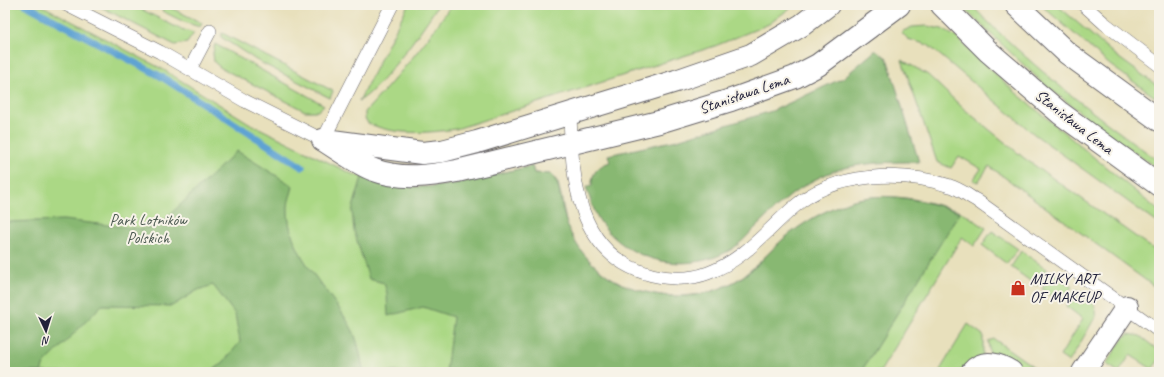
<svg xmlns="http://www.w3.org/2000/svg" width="1164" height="377" viewBox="0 0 1164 377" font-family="Caveat,sans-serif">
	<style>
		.green { fill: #abd885; stroke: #667d60 }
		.forest { fill: #88b872; stroke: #556d56 }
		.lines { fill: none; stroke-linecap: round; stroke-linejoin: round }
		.stream { stroke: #5ea3d3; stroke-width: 7 }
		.lane-casing { stroke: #676468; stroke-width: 14 }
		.street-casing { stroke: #676468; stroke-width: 24 }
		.secondary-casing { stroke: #676468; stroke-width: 24 }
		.lane { stroke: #fff; stroke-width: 13 }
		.street { stroke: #fff; stroke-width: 22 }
		.secondary { stroke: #fff; stroke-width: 22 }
		.labels { text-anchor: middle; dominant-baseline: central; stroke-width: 4; stroke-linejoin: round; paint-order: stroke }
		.street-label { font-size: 16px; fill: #22223b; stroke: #f7f3e8 }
		.park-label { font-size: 16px; fill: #4b5951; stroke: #f7f3e8 }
		.poi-label { font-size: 16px; fill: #22223b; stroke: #f7f3e8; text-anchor: start }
	</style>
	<rect width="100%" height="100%" fill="#f7f3e8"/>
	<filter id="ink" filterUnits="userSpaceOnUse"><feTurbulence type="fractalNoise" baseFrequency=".025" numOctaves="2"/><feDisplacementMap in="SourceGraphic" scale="8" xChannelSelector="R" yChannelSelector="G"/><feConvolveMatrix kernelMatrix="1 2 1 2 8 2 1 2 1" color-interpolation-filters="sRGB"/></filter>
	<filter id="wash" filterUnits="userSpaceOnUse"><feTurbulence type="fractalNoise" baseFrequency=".012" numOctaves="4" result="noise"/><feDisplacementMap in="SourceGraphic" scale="16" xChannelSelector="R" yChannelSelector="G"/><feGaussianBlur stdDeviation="0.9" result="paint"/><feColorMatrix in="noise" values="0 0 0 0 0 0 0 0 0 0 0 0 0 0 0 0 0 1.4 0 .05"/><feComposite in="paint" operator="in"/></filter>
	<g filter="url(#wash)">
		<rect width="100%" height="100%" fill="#e8e0bc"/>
		<g class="green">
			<path d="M 5,5 L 41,5 L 164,70 L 249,123 L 352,174 L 378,182 L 420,188 L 441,187 L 532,166 L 534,173 L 551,174 C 553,177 557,180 558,183 C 563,199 564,217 569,233 C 574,248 588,261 600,270 C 633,298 689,304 728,285 C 750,275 765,255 784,239 C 830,201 875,187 935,204 C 943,207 953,208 961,212 C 969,216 978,223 986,228 L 974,246 L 962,237 L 880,372 L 5,372 Z"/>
			<polygon points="97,5 133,5 178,28 194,33 187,43 175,45"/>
			<polygon points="165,5 202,23 200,27 184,22 162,11"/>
			<path d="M 408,5 L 438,5 C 425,26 379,91 359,101 Z"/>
			<path d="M 451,5 L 794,5 L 769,24 L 715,46 L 456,129 C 428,133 395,136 368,123 L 365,119 L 365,112 C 396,78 426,44 451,5 Z"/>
			<path d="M 960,5 L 971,5 C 1029,64 1091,113 1159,161 L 1159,170 L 1095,124 L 1044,84 Z"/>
			<polygon points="1041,5 1057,5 1115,55 1159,87 1159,100 1110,65"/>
			<polygon points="927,26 942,29 956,37 1015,92 1159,211 1159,224 1034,134 928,45 908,39 901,32 912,27"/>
			<polygon points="222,33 333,91 330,98 256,60 221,37"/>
			<polygon points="215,44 324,105 318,111 305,111 221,68 214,62 213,53"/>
			<polygon points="902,60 928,75 963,108 1024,158 1159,253 1159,290 989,166 978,182 973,180 981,169 959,156 951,168 937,162"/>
			<polygon points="992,231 1018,249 1007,264 982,245"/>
			<polygon points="1021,251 1047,269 1037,286 1011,267"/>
			<polygon points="1053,272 1072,287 1061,302 1042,289"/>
			<path d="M 1077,289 C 1086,297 1098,302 1096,316 L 1069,362 L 1060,356 L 1083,319 L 1066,306 Z"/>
			<path d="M 968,324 L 983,335 L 983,356 C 970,366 957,377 940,370 Z"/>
			<polygon points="1129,334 1140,336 1159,351 1159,360 1152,369 1130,355 1119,372 1106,364 1124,337"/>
			<polygon points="994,339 1041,372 1029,372 1007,358 990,355 988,341"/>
		</g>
		<g class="forest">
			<path d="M 876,50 L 887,58 L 919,162 C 885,162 849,162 818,178 C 793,190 774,210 754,229 C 747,236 740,244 732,249 C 690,274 635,264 605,228 C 595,217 591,201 586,187 L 592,186 C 591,173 598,166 610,162 L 608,155 L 677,140 L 772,111 L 843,78 Z"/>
			<path d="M 237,151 L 293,186 C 292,193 288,200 288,207 C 286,256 334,292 354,333 C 359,345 361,360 364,372 L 207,372 L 221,365 L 240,342 L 235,314 L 213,285 L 198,290 L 172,306 L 102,305 L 44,364 L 41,372 L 5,372 L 5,222 L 63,220 L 143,229 L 161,223 Z"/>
			<path d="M 532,166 L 534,173 L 551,174 C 560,184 559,194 562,207 C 568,233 579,253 600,270 C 617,284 640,292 661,295 C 694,300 729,290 754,268 C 764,259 772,249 782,240 C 802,223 825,210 850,201 C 887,190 924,201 960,212 L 861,372 L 446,372 L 453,317 L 423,307 L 388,316 L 387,293 L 384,283 L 369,279 L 354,231 L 352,211 L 362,177 C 428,199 468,179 532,166 Z"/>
		</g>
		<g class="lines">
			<polyline class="stream" points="26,5 162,77 302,167"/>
		</g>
	</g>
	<g filter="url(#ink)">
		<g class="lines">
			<defs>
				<g id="lane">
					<polyline points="67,5 160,52 245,101 323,140 392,5"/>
					<polyline points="1084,5 1104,23 1159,65"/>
					<polyline points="190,69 210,31"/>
					<path d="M 570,114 C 572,178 576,256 652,275 C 670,279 690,280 708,273 C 744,260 766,231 794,207 C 834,172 902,170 950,186 C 959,188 968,196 976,200 L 1159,331"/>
				</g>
				<g id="street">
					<path d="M 323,140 C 338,149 359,165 374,170 C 401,180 430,176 457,171 L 659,122 L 731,100 L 795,77 L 818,65 L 899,5"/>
					<polyline points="332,141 422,153 442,151 477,142 676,81 751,55 802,25 828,5"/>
					<path d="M 972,372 C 983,359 999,364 1011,372"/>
					<polyline points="1083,372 1127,307"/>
				</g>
				<g id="secondary">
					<polyline points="942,5 989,52 1060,113 1159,185"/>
					<polyline points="1016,5 1067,53 1159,120"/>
				</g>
			</defs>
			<use href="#lane" class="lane-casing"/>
			<use href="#street" class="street-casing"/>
			<use href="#secondary" class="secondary-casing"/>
			<use href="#lane" class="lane"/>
			<use href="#street" class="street"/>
			<use href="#secondary" class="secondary"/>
		</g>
	</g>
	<defs>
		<symbol id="shop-bare" viewBox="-9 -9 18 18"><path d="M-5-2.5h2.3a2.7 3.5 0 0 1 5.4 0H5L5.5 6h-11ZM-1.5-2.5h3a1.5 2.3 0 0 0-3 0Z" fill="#c8321e" stroke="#f7f3e8" stroke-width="2.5" paint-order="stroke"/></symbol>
	</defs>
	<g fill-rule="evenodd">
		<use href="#shop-bare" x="1007" y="277" width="22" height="22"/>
	</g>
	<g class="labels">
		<g class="street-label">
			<text transform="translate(744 94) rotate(-19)">Stanisława Lema</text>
			<text transform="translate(1074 122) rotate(38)">Stanisława Lema</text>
		</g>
		<g class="park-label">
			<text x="148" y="220">Park Lotników<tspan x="148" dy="18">Polskich</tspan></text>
		</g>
		<g class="poi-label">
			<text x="1030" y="279">MILKY ART<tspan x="1030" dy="18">OF MAKEUP</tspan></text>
		</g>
	</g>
	<rect width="1164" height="377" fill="none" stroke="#f7f3e8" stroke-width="20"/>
	<g transform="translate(46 331) rotate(176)" stroke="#f7f3e8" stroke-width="3" paint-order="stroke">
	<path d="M0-3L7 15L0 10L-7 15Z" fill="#22223b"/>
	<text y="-6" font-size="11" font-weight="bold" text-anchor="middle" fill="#22223b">N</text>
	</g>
</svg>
